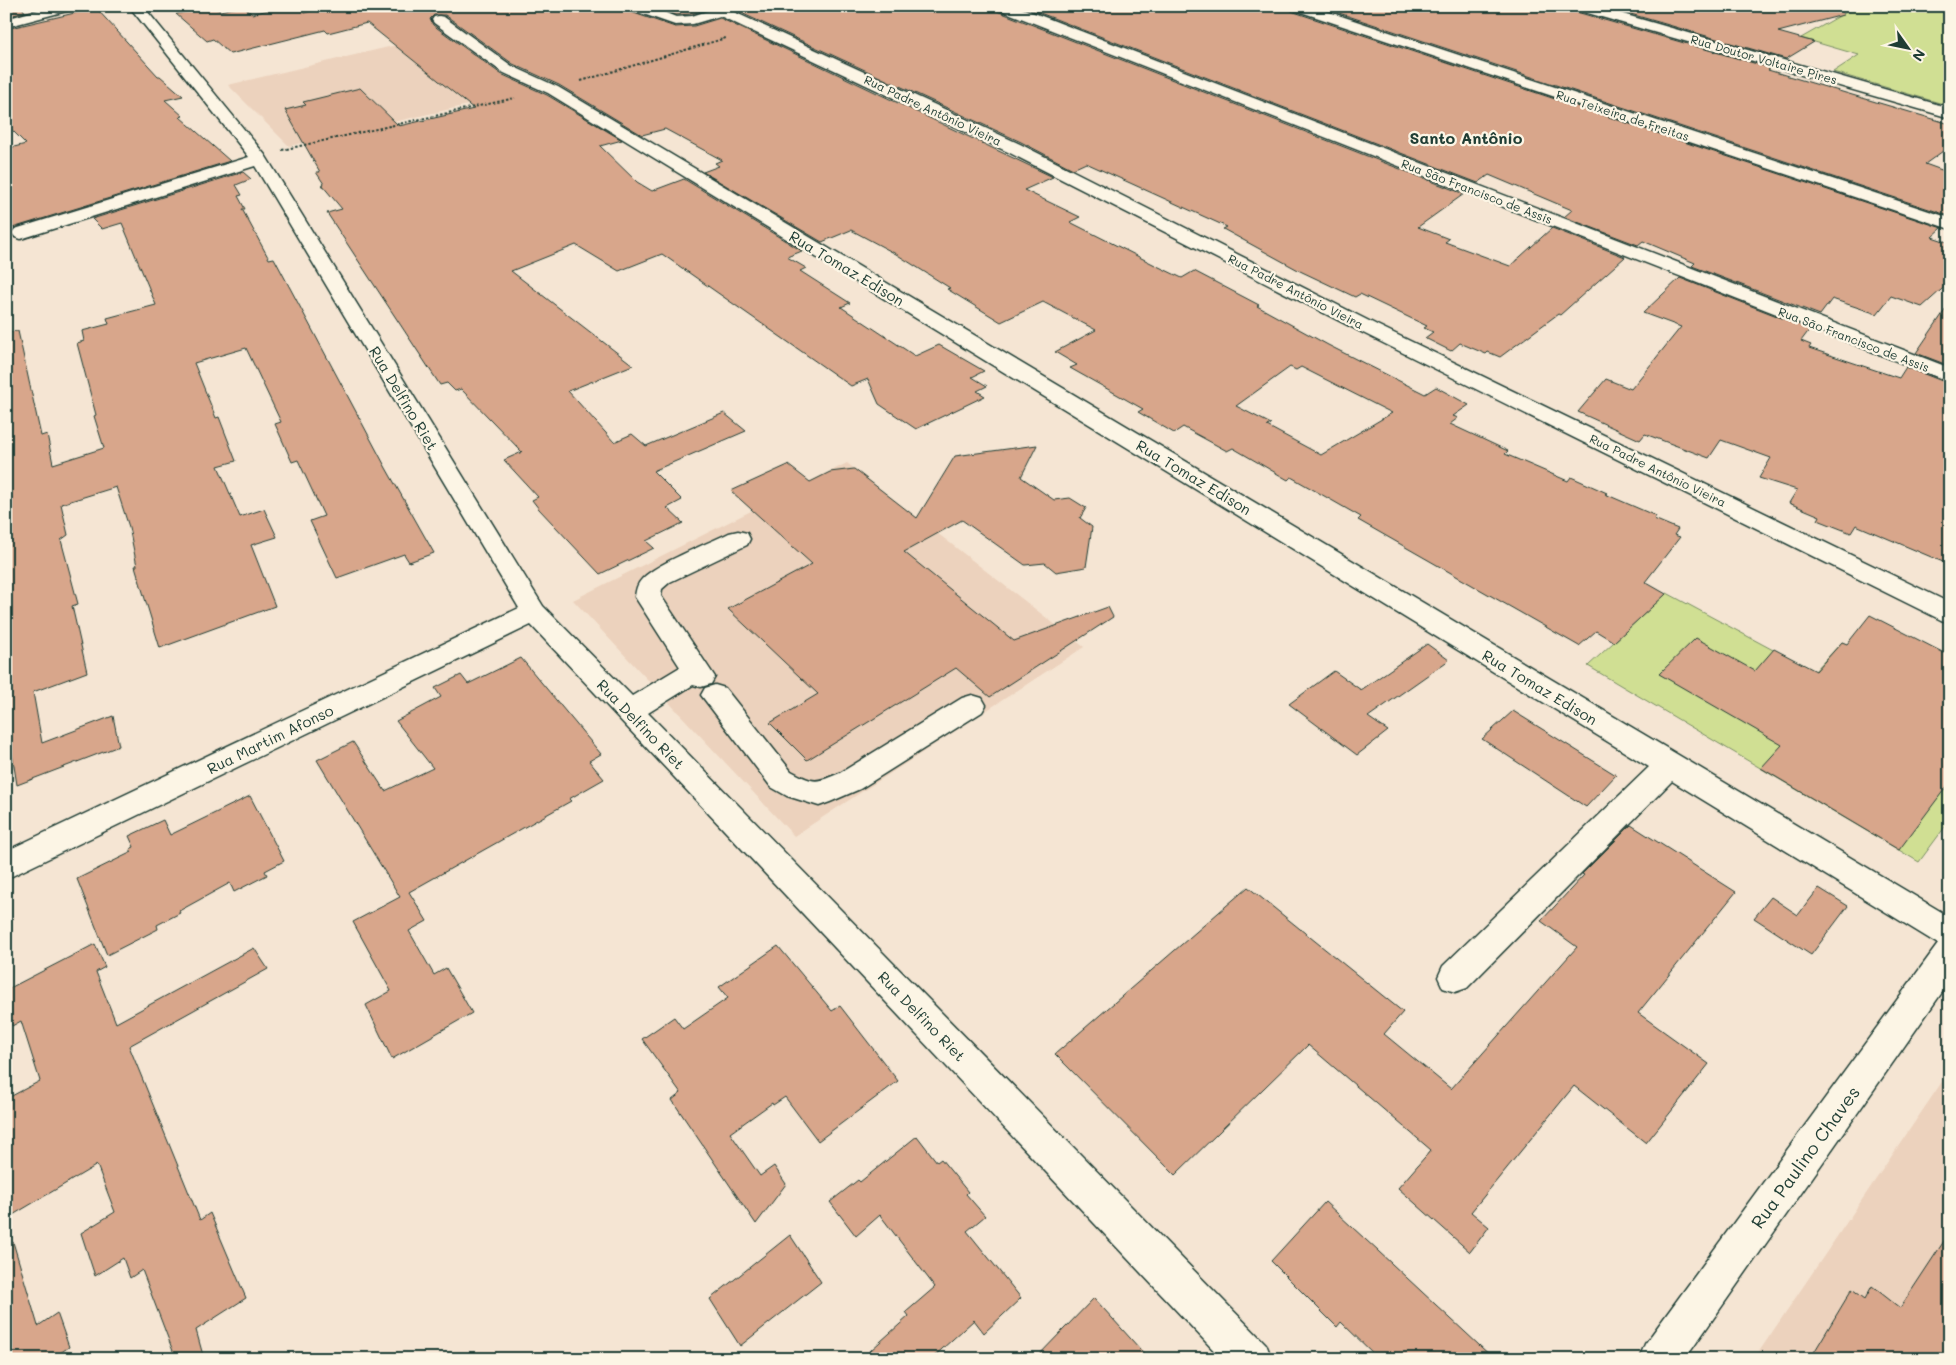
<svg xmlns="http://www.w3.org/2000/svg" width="1956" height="1365" viewBox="0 0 1956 1365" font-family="Mali,sans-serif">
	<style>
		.built { fill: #ecd2bd }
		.green { fill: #d0df93; stroke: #788e64 }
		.building { fill: #d8a68b; stroke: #1f3d34; fill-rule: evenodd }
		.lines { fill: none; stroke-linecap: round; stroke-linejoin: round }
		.minor-casing { stroke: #1f3d34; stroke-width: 3 }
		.path { stroke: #1f3d34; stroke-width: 2; stroke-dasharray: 2.5 2; stroke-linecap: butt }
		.minor { fill: #fcf5e5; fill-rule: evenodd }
		.labels { text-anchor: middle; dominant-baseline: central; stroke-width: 4.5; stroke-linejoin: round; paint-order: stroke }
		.far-street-label { font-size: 12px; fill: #1f3d34; stroke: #fcf5e5 }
		.street-label { font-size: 15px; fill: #1f3d34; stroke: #fcf5e5 }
		.far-district-label { font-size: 16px; font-weight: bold; fill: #1f3d34; stroke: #fcf5e5 }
		.near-street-label { font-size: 18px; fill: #1f3d34; stroke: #fcf5e5 }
	</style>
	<rect width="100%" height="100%" fill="#f5e5d3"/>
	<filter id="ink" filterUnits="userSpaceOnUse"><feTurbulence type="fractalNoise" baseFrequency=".02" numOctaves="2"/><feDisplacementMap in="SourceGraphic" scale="10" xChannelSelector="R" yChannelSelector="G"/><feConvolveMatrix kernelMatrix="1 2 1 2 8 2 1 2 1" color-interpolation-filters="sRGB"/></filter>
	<g filter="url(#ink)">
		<g class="built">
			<polygon points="397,45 481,102 289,146 228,85"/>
			<polygon points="847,463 1084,647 794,836 573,600"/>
			<polygon points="1950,1070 1950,1359 1754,1359"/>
		</g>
		<g class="green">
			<polygon points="1857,6 1950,6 1950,106 1833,72 1859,55 1801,38"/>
			<polygon points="1667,593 1814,672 1842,642 1950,698 1950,820 1919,862 1588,666"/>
		</g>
		<g class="building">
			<polygon points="6,6 21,6 25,12 6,17"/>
			<path d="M 212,6 L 220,11 L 243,6 L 252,14 L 285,6 L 296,6 L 304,13 L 331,6 L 625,6 L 628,11 L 675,27 L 694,26 L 720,18 L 1053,177 L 1024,190 L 1080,217 L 1070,222 L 1157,266 L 1182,278 L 1194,271 L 1259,305 L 1257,306 L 1328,345 L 1425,394 L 1436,387 L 1469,405 L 1453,416 L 1458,418 L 1450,424 L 1508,451 L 1505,454 L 1568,481 L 1571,477 L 1607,493 L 1605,494 L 1656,516 L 1654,519 L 1678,529 L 1674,535 L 1680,537 L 1645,582 L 1666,594 L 1614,642 L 1596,631 L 1579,646 L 1358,520 L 1361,517 L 1291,477 L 1288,480 L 1233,448 L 1227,451 L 1183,427 L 1174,433 L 1138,412 L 1143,409 L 1070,368 L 1077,365 L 1055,352 L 1096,330 L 1043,302 L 1001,322 L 947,289 L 950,288 L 896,254 L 851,230 L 822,242 L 703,172 L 719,166 L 715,163 L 722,160 L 665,129 L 642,135 L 559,85 L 513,64 L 445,15 L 434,15 L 430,19 L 433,25 L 501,74 L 547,95 L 622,140 L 600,146 L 637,182 L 652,191 L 684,179 L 802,251 L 787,257 L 806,268 L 800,271 L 850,303 L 841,307 L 915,356 L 939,345 L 984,371 L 972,377 L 987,386 L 977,391 L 985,396 L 916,429 L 879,404 L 868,379 L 851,386 L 662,254 L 619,271 L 576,245 L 511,271 L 633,365 L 568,391 L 614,442 L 632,434 L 646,446 L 724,413 L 746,431 L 653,471 L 682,500 L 667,508 L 683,523 L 646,541 L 654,548 L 600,574 L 539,509 L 532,500 L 538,497 L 504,460 L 522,452 L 461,389 L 455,391 L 447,383 L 440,385 L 327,213 L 342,209 L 322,185 L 324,184 L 316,172 L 320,172 L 285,110 L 306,105 L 303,102 L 360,88 L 399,126 L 474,109 L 367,23 L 328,33 L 325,30 L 230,54 L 213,39 L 207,41 L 176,14 ZM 1290,367 L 1296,370 L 1301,367 L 1392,413 L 1321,455 L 1267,426 L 1271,424 L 1236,406 Z"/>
			<polygon points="654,6 716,6 692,14 676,15"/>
			<polygon points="747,6 994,6 997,11 1464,194 1418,227 1449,239 1445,242 1510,266 1552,228 1625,257 1560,315 1558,314 1500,357 1488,352 1486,354 1460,343 1451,351 1425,338 1433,332 1424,328 1427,326 1360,294 1355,297 1300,271 1223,229 1227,227 1086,163 1073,169 1021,142 739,12 745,10"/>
			<polygon points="1022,6 1288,6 1291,11 1942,228 1932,237 1950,243 1950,282 1922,307 1891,296 1877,314 1832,299 1820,315 1692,266 1695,263 1643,241 1638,245 1564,217 1572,210 1489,175 1478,183"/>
			<polygon points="1318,6 1570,6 1573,11 1771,68 1768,70 1950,124 1950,146 1925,164 1950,173 1950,216"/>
			<polygon points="1603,6 1842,6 1843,15 1778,32 1814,42 1786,59"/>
			<polygon points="96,8 158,76 160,76 183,96 165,100 183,116 180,117 230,161 6,230 6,149 26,144 6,124 6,29"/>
			<polygon points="243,172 251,179 236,185 242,195 238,196 245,209 242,209 269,259 274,258 386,468 434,553 409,562 404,554 337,578 310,521 324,516 298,460 292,462 275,424 281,422 246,348 194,363 216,418 219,417 236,461 218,466 240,517 264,509 277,537 251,545 275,606 160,648 135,566 137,566 129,527 116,487 61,504 68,535 61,540 78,604 72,606 87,672 33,692 42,743 113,716 119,746 17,785 6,716 6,332 18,331 41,436 47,434 53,464 104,448 94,416 96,415 77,343 84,341 82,331 109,324 107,318 156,305 122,223 102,229 92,219"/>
			<polygon points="1680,278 1810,329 1801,341 1811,345 1809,348 1899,378 1906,367 1950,384 1950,565 1856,525 1851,533 1818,520 1820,516 1789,503 1797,490 1759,478 1771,458 1721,440 1709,458 1645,434 1640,440 1578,412 1606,379 1631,389 1681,327 1643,313"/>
			<polygon points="1950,303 1950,366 1916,353"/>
			<polygon points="1037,445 1021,477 1054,500 1070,498 1086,508 1080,518 1092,527 1086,567 1056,572 1045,563 1025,565 962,520 904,552 1014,641 1108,607 1113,617 990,697 956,668 807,760 770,723 818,694 728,609 812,564 731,491 788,465 810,482 830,472 854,469 917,518 955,456"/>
			<polygon points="1870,615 1950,656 1950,782 1899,850 1761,768 1782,745 1659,674 1696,638 1755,671 1774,649 1816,671 1842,642 1847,644"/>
			<polygon points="1427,644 1449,660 1368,717 1388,731 1357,755 1289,704 1334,671 1361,690"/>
			<polygon points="521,658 601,754 589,761 604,779 569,799 571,801 409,892 427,921 409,931 434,975 446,968 472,1013 392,1059 366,1005 391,991 353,922 400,897 317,760 353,742 385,791 433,768 396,721 441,697 435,688 461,675 468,684"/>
			<polygon points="1513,711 1616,775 1586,807 1482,739"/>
			<polygon points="250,796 284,861 265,871 267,875 234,892 230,883 179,911 180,913 157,925 158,929 107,955 77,879 132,852 130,849 134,847 129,836 163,820 170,835"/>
			<polygon points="1631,825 1736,892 1638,1013 1709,1064 1646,1143 1574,1086 1471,1212 1489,1227 1470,1252 1398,1188 1431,1150 1308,1045 1175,1175 1055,1054 1248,887 1403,1012 1384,1034 1451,1089 1577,947 1541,921 1584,875 1582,874"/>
			<polygon points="1819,888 1848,906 1811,955 1754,918 1771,897 1798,915"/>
			<polygon points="95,944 105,967 96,972 116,1023 254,948 268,969 129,1046 200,1220 210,1213 246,1298 196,1330 204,1359 176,1359 142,1270 130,1278 123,1258 95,1276 81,1233 115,1212 97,1165 6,1219 6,1099 40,1081 21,1021 12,1026 6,1007 6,990"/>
			<polygon points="778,946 832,1011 840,1006 898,1081 818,1141 785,1097 773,1105 772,1103 730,1133 760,1176 774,1166 786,1184 756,1224 672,1100 681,1093 642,1039 674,1017 683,1029 728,998 719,987"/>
			<polygon points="917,1136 937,1162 941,1159 968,1192 966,1194 985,1216 967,1231 1021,1298 984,1333 974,1320 931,1359 861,1359 909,1316 906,1312 935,1287 880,1215 856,1236 830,1202 858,1180 860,1182"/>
			<polygon points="1325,1202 1392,1264 1494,1359 1379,1359 1341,1322 1337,1327 1271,1261"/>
			<polygon points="1950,1232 1950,1359 1810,1359 1852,1289 1865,1299 1872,1286 1900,1308"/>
			<polygon points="790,1235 821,1282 740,1346 710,1299"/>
			<polygon points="13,1242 38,1326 57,1313 69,1347 51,1359 6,1359 6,1243"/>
			<polygon points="1094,1298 1149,1359 1035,1359"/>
		</g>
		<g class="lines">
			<defs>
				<g id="minor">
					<polygon points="52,6 76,6 74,9 6,27 6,19"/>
					<path d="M 129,6 L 143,6 L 265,155 L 543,606 L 632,696 L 680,667 L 635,597 C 636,590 637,584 642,579 C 657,563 707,544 729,533 L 738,531 L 747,533 L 750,539 L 747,545 L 670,582 L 662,589 L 661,596 L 715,677 L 711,684 L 701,687 L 693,685 L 648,713 L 1266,1344 L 1272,1359 L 1222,1359 L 531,625 L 6,879 L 6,851 L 519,608 L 255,166 L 27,237 L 21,239 L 15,237 L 12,233 L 15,229 L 249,157 Z"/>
					<polygon points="627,6 648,6 676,17 692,16 723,6 745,6 743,9 734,12 1020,144 1377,325 1950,603 1950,623 1941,620 1363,333 1008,152 720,16 693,24 675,25 629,9"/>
					<polygon points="996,6 1016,6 1950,368 1950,382 998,9"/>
					<polygon points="1290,6 1311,6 1950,218 1950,229 1292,9"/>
					<polygon points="1572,6 1595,6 1950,108 1950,118 1574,9"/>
					<polygon points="439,16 444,17 512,66 558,87 1950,917 1950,981 1685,1359 1639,1359 1645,1344 1938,944 1672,781 1467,988 1455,992 1443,988 1438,977 1443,966 1649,767 548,93 502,72 434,23 432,20 434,17"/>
					<path d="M 715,685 L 725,688 L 791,771 C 815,784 816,783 840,773 L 962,698 L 972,695 L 982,698 L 986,705 L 982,712 L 860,789 L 830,802 L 819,806 L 787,796 L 771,787 L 701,695 L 705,688 Z"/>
				</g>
			</defs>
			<use href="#minor" class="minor-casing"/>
			<g class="path">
				<polyline points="581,81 726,38"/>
				<polyline points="282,150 515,98"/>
			</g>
			<use href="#minor" class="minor"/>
		</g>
	</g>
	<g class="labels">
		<g class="far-street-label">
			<text transform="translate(1764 59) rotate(16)">Rua Doutor Voltaire Pires</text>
			<text transform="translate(933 110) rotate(25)">Rua Padre Antônio Vieira</text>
			<text transform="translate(1623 115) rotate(18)">Rua Teixeira de Freitas</text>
			<text transform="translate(1477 191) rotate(21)">Rua São Francisco de Assis</text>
			<text transform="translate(1296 291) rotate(27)">Rua Padre Antônio Vieira</text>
			<text transform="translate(1854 339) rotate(21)">Rua São Francisco de Assis</text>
			<text transform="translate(1658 470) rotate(26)">Rua Padre Antônio Vieira</text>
		</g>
		<g class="street-label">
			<text transform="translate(847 268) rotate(31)">Rua Tomaz Edison</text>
			<text transform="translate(404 398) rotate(59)">Rua Delfino Riet</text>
			<text transform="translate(1194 477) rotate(31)">Rua Tomaz Edison</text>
			<text transform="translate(1540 687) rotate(31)">Rua Tomaz Edison</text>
			<text transform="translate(641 724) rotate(46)">Rua Delfino Riet</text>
			<text transform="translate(270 739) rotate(-26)">Rua Martim Afonso</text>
			<text transform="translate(922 1016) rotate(46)">Rua Delfino Riet</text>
		</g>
		<g class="far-district-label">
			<text x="1466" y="137">Santo Antônio</text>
		</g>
		<g class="near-street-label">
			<text transform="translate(1805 1157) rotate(-54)">Rua Paulino Chaves</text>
		</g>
	</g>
	<rect width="1956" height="1365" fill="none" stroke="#fcf5e5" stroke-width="25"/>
	<rect x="12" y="12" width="1931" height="1340" fill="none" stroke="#1f3d34" stroke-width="2" filter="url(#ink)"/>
	<g transform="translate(1908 48) rotate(123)" stroke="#fcf5e5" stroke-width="4" paint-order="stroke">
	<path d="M0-4L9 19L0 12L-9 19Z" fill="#1f3d34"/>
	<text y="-8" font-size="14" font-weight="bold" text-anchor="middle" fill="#1f3d34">N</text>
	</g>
</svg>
